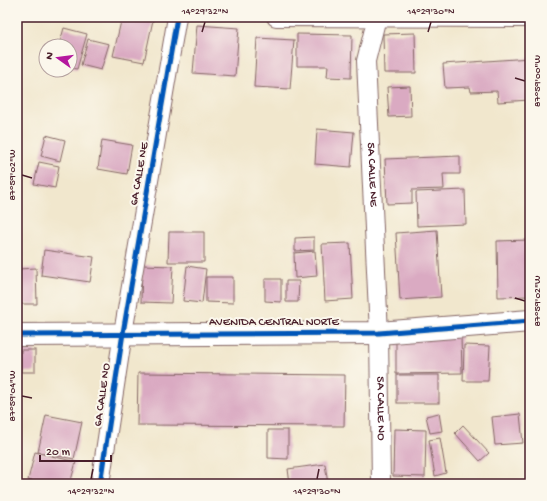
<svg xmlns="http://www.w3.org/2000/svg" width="547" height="501" viewBox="0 0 547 501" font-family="'Gochi Hand',sans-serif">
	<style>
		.building { fill: #daaac2 }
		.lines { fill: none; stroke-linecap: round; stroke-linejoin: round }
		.minor-casing { stroke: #846564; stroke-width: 20 }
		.tertiary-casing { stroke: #846564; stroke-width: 24 }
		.minor { stroke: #fff; stroke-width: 18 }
		.tertiary { stroke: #fff; stroke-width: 22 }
		.cycleway-casing { stroke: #fbf7ec; stroke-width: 8 }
		.cycleway { stroke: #0057b8; stroke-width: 5 }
		.ticks { fill: none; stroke: #4a1f2b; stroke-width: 1.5 }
		.labels { text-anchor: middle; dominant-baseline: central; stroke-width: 4; stroke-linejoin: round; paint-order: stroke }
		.street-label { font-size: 12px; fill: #4a1f2b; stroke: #fbf7ec }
		.neatline { fill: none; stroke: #4a1f2b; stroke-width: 1.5 }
		.ticks-label { font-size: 10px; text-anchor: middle; fill: #4a1f2b }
	</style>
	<rect width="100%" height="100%" fill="#fbf7ec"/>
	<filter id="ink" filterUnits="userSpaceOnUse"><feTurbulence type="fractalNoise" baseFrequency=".025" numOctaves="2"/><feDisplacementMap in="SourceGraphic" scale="8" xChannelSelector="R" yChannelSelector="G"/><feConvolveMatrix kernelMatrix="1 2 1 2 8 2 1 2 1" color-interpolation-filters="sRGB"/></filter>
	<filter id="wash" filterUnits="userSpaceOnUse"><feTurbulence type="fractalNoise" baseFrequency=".012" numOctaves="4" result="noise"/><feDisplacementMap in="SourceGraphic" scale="16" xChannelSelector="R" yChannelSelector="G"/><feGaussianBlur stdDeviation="0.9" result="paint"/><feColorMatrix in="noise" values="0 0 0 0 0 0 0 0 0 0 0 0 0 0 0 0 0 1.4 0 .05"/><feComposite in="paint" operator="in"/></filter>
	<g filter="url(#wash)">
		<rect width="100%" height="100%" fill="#f1e7cd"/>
		<g id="blocks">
			<g class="building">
				<polygon points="122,17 138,17 153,20 144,62 113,56"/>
				<polygon points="197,25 239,28 235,76 193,73"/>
				<polygon points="64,28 87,34 77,69 70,68 70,46 59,46"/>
				<polygon points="415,33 416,73 384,73 383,34"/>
				<polygon points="297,34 352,35 351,78 327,77 328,66 297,66"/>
				<polygon points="257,38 294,40 290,89 254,87"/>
				<polygon points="88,39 109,44 101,70 81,65"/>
				<polygon points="530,58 530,100 498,102 497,91 471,92 470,87 445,88 443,64"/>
				<polygon points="410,86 411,116 389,117 387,87"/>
				<polygon points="317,129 354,132 351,167 315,164"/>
				<polygon points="46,135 65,140 60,161 41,156"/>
				<polygon points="102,140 132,145 127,174 98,169"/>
				<polygon points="460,156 460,174 443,174 444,189 412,190 412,203 387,204 385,159"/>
				<polygon points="39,162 59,166 55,188 34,184"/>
				<polygon points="465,190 466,224 417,226 416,192"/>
				<polygon points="437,230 441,297 400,300 396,233"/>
				<polygon points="169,232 204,232 204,262 168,262"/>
				<polygon points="314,237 314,250 295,251 295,238"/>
				<polygon points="530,240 530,296 498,297 497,241"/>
				<polygon points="350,243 353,299 325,301 322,244"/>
				<polygon points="44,250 94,257 90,282 41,275"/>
				<polygon points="315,251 317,276 295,278 294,253"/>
				<polygon points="142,265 173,266 171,303 141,302"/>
				<polygon points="187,266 206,269 202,303 183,301"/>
				<polygon points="36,268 37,304 20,304 18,269"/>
				<polygon points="206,277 233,277 233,303 206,302"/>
				<polygon points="265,279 281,279 281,302 265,301"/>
				<polygon points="286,281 299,281 298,302 286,302"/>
				<polygon points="461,336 462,373 396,374 396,337"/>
				<polygon points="464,345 490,346 488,381 463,381"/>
				<rect x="21" y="350" width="14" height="22"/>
				<polygon points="138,373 345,375 344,426 137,425"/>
				<rect x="397" y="375" width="42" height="28"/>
				<polygon points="439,413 442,431 430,433 426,416"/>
				<polygon points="520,414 523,443 495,445 492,417"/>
				<polygon points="46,415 82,422 74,459 38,452"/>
				<polygon points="463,425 489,453 480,461 455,433"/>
				<polygon points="394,429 426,430 425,477 393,476"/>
				<polygon points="268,430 288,430 288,459 268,458"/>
				<polygon points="440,438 446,473 435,476 429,440"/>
				<polygon points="35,452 76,462 70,484 43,484 28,480"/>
				<polygon points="325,464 328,484 290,484 288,469"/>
			</g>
		</g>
	</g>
	<g filter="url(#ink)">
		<use href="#blocks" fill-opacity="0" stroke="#846564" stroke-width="1"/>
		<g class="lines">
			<defs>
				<g id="minor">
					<polyline points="276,17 530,18"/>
					<path id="s1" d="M 377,17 L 366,61 L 379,333 L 381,484"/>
					<polyline points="100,484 123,333 177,17"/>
				</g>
				<polyline id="tertiary" points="17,335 379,333 530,321"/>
			</defs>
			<use href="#minor" class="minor-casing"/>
			<use href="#tertiary" class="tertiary-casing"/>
			<use href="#minor" class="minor"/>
			<use href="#tertiary" class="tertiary"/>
			<defs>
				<g id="cycleway">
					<polyline points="17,335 379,333 530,321"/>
					<polyline points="100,484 123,333 177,17"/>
				</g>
			</defs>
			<use href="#cycleway" class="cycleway-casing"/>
			<use href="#cycleway" class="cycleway"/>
		</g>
	</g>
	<path class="ticks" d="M 202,32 L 205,22M 428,32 L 431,22M 515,78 L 525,81M 22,175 L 32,178M 515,298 L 525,301M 22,396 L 32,398M 91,479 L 93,469M 317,479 L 319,469"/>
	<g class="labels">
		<g class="street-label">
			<text transform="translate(140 174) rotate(-80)">6A CALLE NE</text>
			<text stroke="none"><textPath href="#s1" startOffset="159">5A CALLE NE</textPath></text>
			<text x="274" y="323">AVENIDA CENTRAL NORTE</text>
			<text transform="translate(103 395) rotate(-82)">6A CALLE NO</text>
			<text stroke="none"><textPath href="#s1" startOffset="393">5A CALLE NO</textPath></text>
		</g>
	</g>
	<rect width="547" height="501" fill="none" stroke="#fbf7ec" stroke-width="44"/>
	<g transform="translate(58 58) rotate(284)"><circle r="19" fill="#fbf7ec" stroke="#b4a19f"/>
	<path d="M0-3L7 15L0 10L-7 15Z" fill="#b5179e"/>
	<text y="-6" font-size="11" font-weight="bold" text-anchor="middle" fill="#4a1f2b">N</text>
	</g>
	<path d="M40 455v6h71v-6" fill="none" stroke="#4a1f2b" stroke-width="2"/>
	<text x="46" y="455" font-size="12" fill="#4a1f2b" stroke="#fbf7ec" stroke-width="3" paint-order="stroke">20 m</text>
	<rect x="22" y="22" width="503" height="457" class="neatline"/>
	<g class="ticks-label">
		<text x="205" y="14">14°29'32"N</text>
		<text x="431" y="14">14°29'30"N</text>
		<text transform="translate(536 81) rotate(-90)" y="4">87°59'00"W</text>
		<text transform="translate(11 175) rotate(-90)" y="4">87°59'02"W</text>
		<text transform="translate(536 301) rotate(-90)" y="4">87°59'02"W</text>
		<text transform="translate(11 396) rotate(-90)" y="4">87°59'04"W</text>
		<text x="91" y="494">14°29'32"N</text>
		<text x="317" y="494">14°29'30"N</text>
	</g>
</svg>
